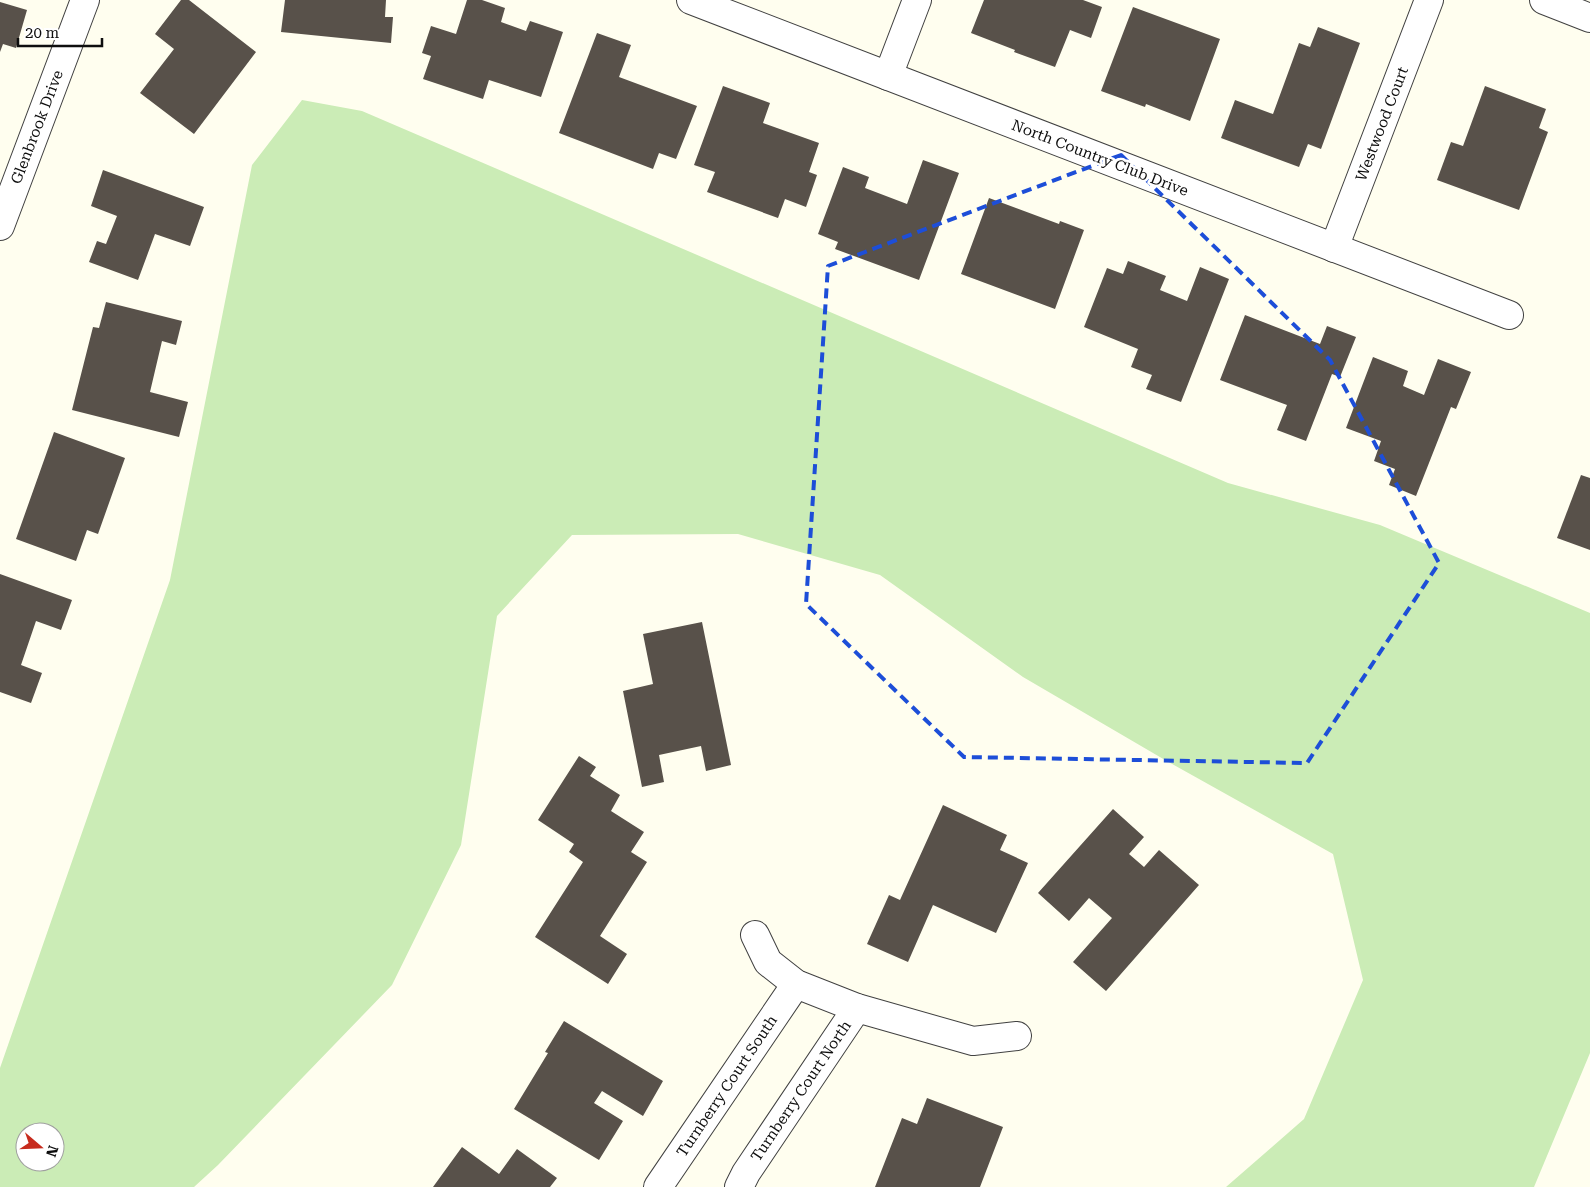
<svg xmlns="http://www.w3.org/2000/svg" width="1590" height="1187" viewBox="0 0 1590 1187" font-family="'Roboto Serif',serif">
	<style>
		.green { fill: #cbecb6; fill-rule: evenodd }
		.building { fill: #58514a }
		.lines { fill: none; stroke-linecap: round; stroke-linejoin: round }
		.minor-casing { stroke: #414141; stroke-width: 30 }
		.minor { stroke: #fff; stroke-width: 28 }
		.marked { fill: none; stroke: #1d4ed8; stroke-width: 4; stroke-dasharray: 10 6; stroke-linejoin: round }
		.labels { text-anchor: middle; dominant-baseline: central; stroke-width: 5; stroke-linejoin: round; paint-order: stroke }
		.street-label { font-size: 15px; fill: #0e0e0e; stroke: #fff }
	</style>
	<rect width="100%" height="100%" fill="#fffeef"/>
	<path class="green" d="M 302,100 L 362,111 L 1228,483 L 1380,525 L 1590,613 L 1590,1053 L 1534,1187 L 1226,1187 L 1304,1119 L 1363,980 L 1333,854 L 1165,760 L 1023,677 L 880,575 L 738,534 L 572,535 L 497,616 L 461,845 L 392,985 L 218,1165 L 194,1187 L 0,1187 L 0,1068 L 170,580 L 252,165 ZM 25,1132 L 55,1132 L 55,1162 L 25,1162 Z"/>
	<g class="building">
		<polygon points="181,0 189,0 256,52 194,134 140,93 174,49 155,34"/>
		<polygon points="285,0 386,0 385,17 393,17 391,43 281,32"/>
		<polygon points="467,0 482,0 505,8 501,22 526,31 530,21 563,32 541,97 489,80 483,99 423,79 431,56 422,53 431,26 456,34"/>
		<polygon points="984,0 1083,0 1102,7 1091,38 1070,30 1055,67 1014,52 1015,50 971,33"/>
		<polygon points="0,2 27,10 16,48 3,44 0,52"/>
		<polygon points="1133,7 1220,39 1190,121 1146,104 1145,107 1101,91"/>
		<polygon points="1318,27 1360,43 1321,149 1308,144 1299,167 1221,138 1235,100 1273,114 1299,43 1310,47"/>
		<polygon points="597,33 631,45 619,77 697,106 676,159 659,153 653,169 559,133"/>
		<polygon points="723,86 770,103 763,123 819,143 809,172 817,175 806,207 785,199 778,218 707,192 715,172 694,165"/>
		<polygon points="1485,86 1546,109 1539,128 1548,132 1519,210 1437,180 1451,142 1463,146"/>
		<polygon points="923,160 959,173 919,280 835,249 838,242 818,234 843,167 869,177 865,188 907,204"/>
		<polygon points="103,170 204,207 190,246 155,234 138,280 89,262 97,241 106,244 117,216 91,206"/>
		<polygon points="989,198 1059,224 1060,221 1084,230 1055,309 961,274"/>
		<polygon points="1128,261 1166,276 1160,290 1187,301 1200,267 1229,279 1181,402 1146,389 1152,375 1131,367 1138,349 1084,327 1107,268 1123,274"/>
		<polygon points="106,302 182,321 176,345 162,341 150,392 188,402 179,437 72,410 93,327 99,328"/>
		<polygon points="1245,315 1320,344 1327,326 1356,337 1340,377 1332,374 1306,441 1277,430 1287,405 1220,380"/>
		<polygon points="1373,357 1408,371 1403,386 1424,395 1438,359 1471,372 1456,409 1451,407 1416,496 1389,485 1395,469 1374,461 1381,441 1346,428"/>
		<polygon points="54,432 125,458 98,534 87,530 76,561 16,539"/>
		<polygon points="1581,475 1590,478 1590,550 1557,538"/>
		<polygon points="0,574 72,600 61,630 36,621 21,665 42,673 31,703 0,692"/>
		<polygon points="702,622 731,765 706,771 701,746 659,755 664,782 642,787 623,691 653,684 643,634"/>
		<polygon points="579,756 596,767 590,776 620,795 611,811 644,832 631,852 647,862 600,936 627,954 608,984 535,937 583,862 569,852 574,844 538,820"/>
		<polygon points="943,805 1007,835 1000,850 1028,863 996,933 933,905 908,962 867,944 889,895 900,900"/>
		<polygon points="1113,809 1144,837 1129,854 1144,867 1159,850 1199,885 1106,991 1073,962 1112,918 1089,898 1069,921 1038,893"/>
		<polygon points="564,1021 663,1081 643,1116 602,1091 594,1103 623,1121 599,1160 514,1109 548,1053 545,1052"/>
		<polygon points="927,1098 1003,1127 980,1187 875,1187 902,1118 917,1124"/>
		<polygon points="462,1147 499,1174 517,1149 557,1178 550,1187 433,1187"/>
	</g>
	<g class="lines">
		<defs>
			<g id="minor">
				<polyline points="691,0 1509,315"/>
				<polyline points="1544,0 1590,18"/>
				<polyline points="888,76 917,0"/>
				<polyline points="0,226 85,0"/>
				<polyline points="1334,248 1429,0"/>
				<polyline points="755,935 768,962 796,984 857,1008 973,1041 1017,1036"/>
				<polyline points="658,1187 796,984"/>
				<polyline points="739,1187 746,1173 857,1008"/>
			</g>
		</defs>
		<use href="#minor" class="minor-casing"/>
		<use href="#minor" class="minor"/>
	</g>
	<path class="marked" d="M 1121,155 L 1330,360 L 1439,563 L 1307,763 L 964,757 L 806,604 L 828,266 Z"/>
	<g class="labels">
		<g class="street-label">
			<text transform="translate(1382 124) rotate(-69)">Westwood Court</text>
			<text transform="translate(37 127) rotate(-69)">Glenbrook Drive</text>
			<text transform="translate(1100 158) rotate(21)">North Country Club Drive</text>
			<text transform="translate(727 1086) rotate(-56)">Turnberry Court South</text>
			<text transform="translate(801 1091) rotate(-56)">Turnberry Court North</text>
		</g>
	</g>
	<g transform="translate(40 1147) rotate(109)"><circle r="24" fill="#ffffff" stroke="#9f9f9f"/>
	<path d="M0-4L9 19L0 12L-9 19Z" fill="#c72b1d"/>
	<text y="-8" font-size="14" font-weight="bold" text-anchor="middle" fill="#0e0e0e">N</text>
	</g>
	<path d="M18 38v8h84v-8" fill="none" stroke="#0e0e0e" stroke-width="2.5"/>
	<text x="25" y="38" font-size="15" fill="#0e0e0e" stroke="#ffffff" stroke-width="4" paint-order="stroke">20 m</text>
</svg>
